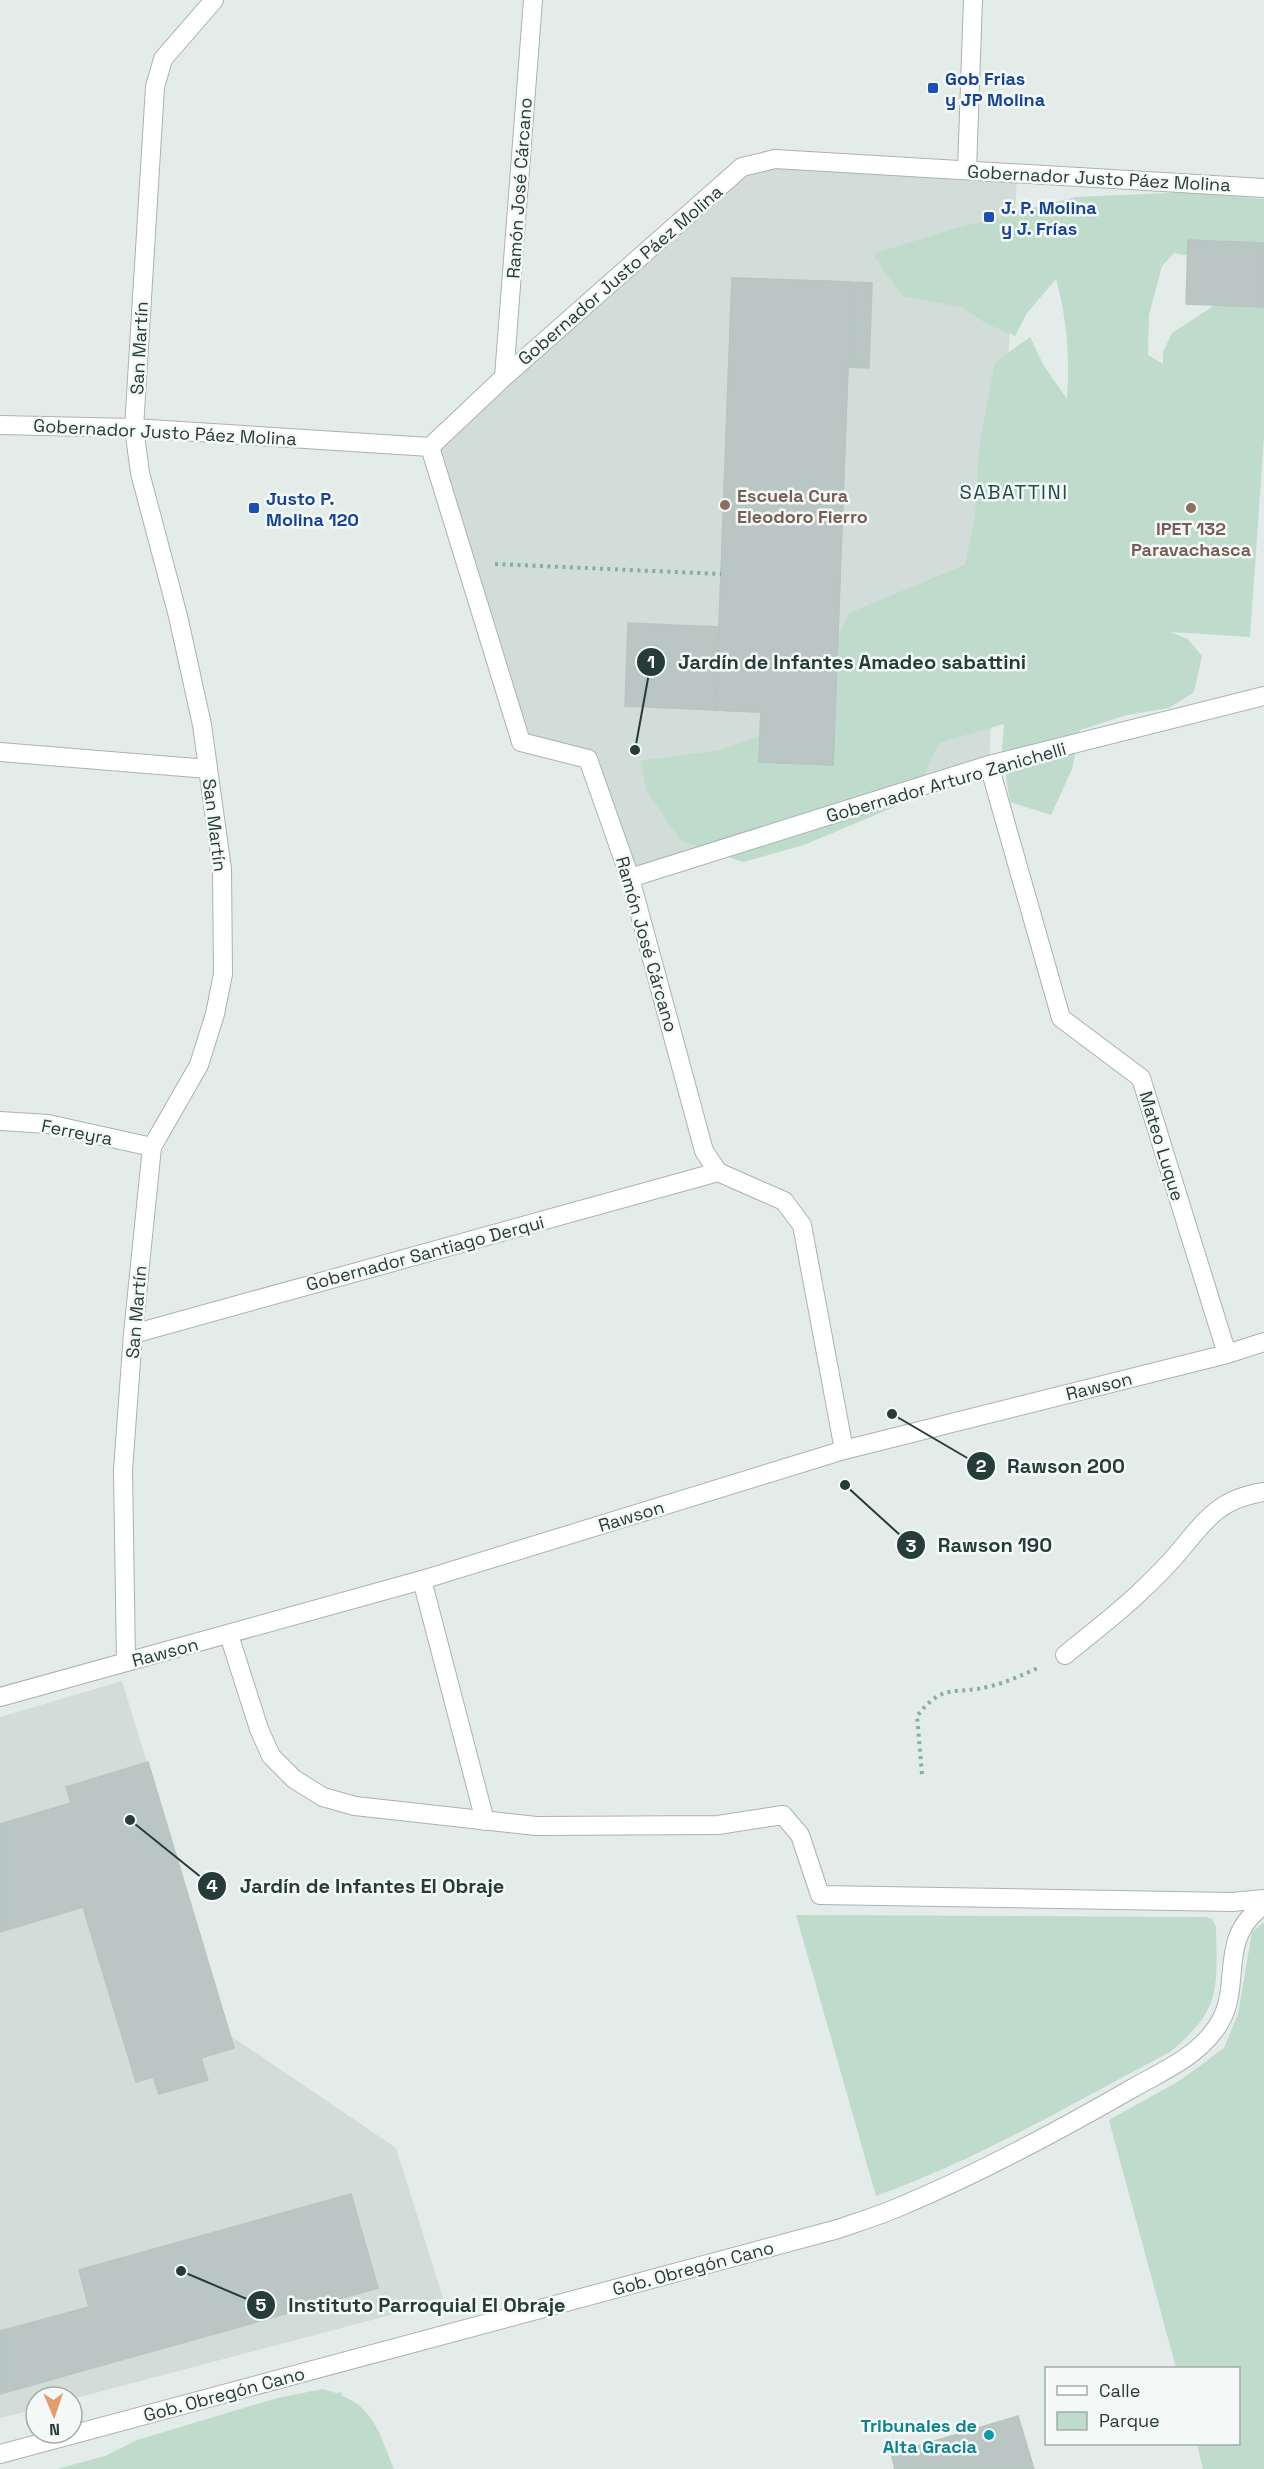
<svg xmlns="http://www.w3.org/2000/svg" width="1264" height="2469" viewBox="0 0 1264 2469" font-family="'Space Grotesk',sans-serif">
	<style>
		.built { fill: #d2dcd9 }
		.green { fill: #bfdbcb }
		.building { fill: #bac6c3; stroke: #b7c5c1; stroke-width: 1.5 }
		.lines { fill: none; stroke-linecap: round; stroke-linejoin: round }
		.minor-casing { stroke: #a7b4b1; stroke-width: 20 }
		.path { stroke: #88aca7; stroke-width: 4; stroke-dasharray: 3 4.5; stroke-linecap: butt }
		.minor { stroke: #fff; stroke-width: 18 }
		.transit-dot { fill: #1a4fb4; stroke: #f4f9f7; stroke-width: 2 }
		.education-dot { fill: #8d6e63; stroke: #f4f9f7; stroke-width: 2 }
		.culture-dot { fill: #0f9aa8; stroke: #f4f9f7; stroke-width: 2 }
		.labels { text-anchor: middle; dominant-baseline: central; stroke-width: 5; stroke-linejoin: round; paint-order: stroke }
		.transit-label { font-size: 18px; font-weight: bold; fill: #164399; stroke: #f4f9f7; text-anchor: start }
		.street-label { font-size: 18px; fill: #253c39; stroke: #f4f9f7 }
		.education-label { font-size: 18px; font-weight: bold; fill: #785e54; stroke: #f4f9f7; text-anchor: start }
		.culture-label { font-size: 18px; font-weight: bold; fill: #0d838f; stroke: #f4f9f7; text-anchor: end }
		.neighbourhood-label { font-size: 20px; letter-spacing: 1.5px; fill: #234c49; stroke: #f4f9f7 }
		.leader { fill: none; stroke: #253c39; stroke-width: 2 }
		.callout-dot { fill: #253c39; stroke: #f4f9f7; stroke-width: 2 }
		.mark-label { font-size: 18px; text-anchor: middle; font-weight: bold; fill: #fff }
		.callout-label { font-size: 20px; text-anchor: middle; font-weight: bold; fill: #253c39; stroke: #f4f9f7; stroke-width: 5; stroke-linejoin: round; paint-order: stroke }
	</style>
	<rect width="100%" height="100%" fill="#e4ecea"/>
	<g class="built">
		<polygon points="742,167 1017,173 989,765 630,878 588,759 521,742 430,447"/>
		<polygon points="122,1681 231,2036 396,2148 444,2301 72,2399 72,2397 36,2397 36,2409 0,2418 0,1717"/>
	</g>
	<g class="green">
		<path d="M 1191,192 L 1264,199 L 1264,260 L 1222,263 L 1174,253 L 1162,266 L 1149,315 L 1148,355 L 1163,364 L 1163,352 L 1172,333 L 1235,292 L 1264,293 L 1264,437 L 1250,637 L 1170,632 L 1188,639 L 1202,656 L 1194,692 L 1169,708 L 1127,715 L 1080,730 L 1072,769 L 1051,815 L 1010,802 L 1002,750 L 1004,724 L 939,743 L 913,799 L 804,845 L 743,862 L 681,841 L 647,791 L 640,761 L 720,750 L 795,724 L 822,675 L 849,613 L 965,565 L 975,517 L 979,448 L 995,362 L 1030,337 L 1044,366 L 1067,399 C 1070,357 1067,319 1056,279 L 1027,313 L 1015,336 L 987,324 L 961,307 L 902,296 L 873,254 L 949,230 L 1075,197 Z"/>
		<path d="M 796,1915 L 1206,1917 L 1212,1919 L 1216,1927 C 1217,1989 1222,2009 1170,2052 C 1073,2103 979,2159 876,2196 Z"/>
		<polygon points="1264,1922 1264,2469 1203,2469 1197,2444 1238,2444 1238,2368 1176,2368 1109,2120 1179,2081 1224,2048 1238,2014 1252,1932"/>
		<path d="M 323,2389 L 336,2393 L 341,2392 L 342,2396 C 374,2407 382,2440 394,2469 L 57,2469 L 105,2456 L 137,2440 L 277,2398 Z"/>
	</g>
	<g class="building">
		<polygon points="1188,240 1264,243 1264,307 1186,304"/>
		<polygon points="732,278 872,283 869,368 848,367 833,765 759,762 761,712 716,710"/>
		<polygon points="732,278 851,282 833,765 759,762 761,712 716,710"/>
		<polygon points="628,623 719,627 716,710 625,706"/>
		<polygon points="148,1762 234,2048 201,2058 208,2080 159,2094 153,2077 136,2082 83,1907 0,1932 0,1824 71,1803 66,1787"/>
		<polygon points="351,2194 378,2288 0,2394 0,2331 89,2307 79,2270"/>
		<polygon points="1018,2416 1034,2469 895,2469 891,2454"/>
	</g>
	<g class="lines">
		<defs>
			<g id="minor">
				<polyline points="967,170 973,0"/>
				<polyline points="504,377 533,0"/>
				<polyline points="0,425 134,428 430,447 504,377 742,167 775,159 1264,188"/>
				<polyline points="430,447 521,742 588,759 630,878 704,1151 718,1172 784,1201 802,1225 844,1450"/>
				<polyline points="0,752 208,769"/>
				<polyline points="989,765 1061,1018 1141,1078 1227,1354"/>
				<polyline points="630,878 989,765 1264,696"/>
				<polyline points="0,1121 48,1124 152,1147"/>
				<polyline points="133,1334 718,1172"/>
				<polyline points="422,1580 485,1821"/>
				<polyline points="229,1635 259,1729 271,1756 294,1779 323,1797 355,1806 536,1826 718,1825 783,1815 800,1835 820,1895 1232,1902 1264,1899"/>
				<path d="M 1065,1655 C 1089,1635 1116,1615 1139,1593 C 1154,1579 1170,1563 1183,1547 C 1208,1516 1223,1498 1264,1492"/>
				<polyline points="126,1662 123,1470 133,1334 152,1147 199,1065 215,1014 223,974 222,869 202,725 178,616 140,473 134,428 155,87 163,59 214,0"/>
				<polyline points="0,1697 422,1580 844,1450 1227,1354 1264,1342"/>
				<path d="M 0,2454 L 838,2229 C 861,2221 884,2214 906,2204 C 984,2171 1060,2130 1133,2088 C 1161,2072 1194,2058 1214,2031 C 1247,1989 1213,1941 1264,1905"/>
			</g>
		</defs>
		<use href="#minor" class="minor-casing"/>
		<g class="path">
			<polyline points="495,564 721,574"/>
			<path d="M 922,1774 L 917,1716 C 944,1681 956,1696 991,1686 C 1007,1682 1025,1674 1040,1667"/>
		</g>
		<use href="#minor" class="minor"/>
	</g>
	<g class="transit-dot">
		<rect x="927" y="82" width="12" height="12" rx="3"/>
		<rect x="983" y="211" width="12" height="12" rx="3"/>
		<rect x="248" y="502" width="12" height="12" rx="3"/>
	</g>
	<g class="education-dot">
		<circle cx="725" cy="505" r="6"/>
		<circle cx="1191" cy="508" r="6"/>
	</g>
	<circle class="culture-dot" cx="989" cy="2435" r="6"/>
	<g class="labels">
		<g class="transit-label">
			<text x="945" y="78">Gob Frias<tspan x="945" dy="21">y JP Molina</tspan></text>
			<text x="1001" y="207">J. P. Molina<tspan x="1001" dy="21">y J. Frías</tspan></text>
			<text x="266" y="498">Justo P.<tspan x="266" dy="21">Molina 120</tspan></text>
		</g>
		<g class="street-label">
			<text transform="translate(1099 178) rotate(3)">Gobernador Justo Páez Molina</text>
			<text transform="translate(519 188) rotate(-86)">Ramón José Cárcano</text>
			<text transform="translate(620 275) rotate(-41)">Gobernador Justo Páez Molina</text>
			<text transform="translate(139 348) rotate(-87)">San Martín</text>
			<text transform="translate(165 432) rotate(3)">Gobernador Justo Páez Molina</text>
			<text transform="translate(946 782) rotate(-16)">Gobernador Arturo Zanichelli</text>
			<text transform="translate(215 825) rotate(83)">San Martín</text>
			<text transform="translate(647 944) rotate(74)">Ramón José Cárcano</text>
			<text transform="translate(77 1132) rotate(11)">Ferreyra</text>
			<text transform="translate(1162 1146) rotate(73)">Mateo Luque</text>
			<text transform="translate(425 1253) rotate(-15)">Gobernador Santiago Derqui</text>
			<text transform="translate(136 1312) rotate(-85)">San Martín</text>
			<text transform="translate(1099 1386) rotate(-14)">Rawson</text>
			<text transform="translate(631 1516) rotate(-17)">Rawson</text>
			<text transform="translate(165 1652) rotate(-15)">Rawson</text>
			<text transform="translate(693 2268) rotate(-15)">Gob. Obregón Cano</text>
			<text transform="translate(224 2394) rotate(-15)">Gob. Obregón Cano</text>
		</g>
		<g class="education-label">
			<text x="737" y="495">Escuela Cura<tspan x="737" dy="21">Eleodoro Fierro</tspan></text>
			<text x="1191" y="528" text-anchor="middle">IPET 132<tspan x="1191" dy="21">Paravachasca</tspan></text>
		</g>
		<g class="culture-label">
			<text x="977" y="2425">Tribunales de<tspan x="977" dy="21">Alta Gracia</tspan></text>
		</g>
		<g class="neighbourhood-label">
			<text x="1014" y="492">SABATTINI</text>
		</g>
	</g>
	<path class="leader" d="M635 750L651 662M892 1414L981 1466M845 1485L911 1545M130 1820L212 1886M181 2271L261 2305"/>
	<g class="callout-dot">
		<circle cx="635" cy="750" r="6"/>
		<circle cx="892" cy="1414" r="6"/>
		<circle cx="845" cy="1485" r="6"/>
		<circle cx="130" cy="1820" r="6"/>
		<circle cx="181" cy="2271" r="6"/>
		<circle cx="651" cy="662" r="15"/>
		<circle cx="981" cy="1466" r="15"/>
		<circle cx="911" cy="1545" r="15"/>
		<circle cx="212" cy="1886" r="15"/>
		<circle cx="261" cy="2305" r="15"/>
	</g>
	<g class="mark-label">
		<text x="651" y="668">1</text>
		<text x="981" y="1472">2</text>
		<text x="911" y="1552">3</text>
		<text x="212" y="1892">4</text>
		<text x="261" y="2311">5</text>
	</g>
	<g class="callout-label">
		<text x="852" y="669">Jardín de Infantes Amadeo sabattini</text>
		<text x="1066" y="1473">Rawson 200</text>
		<text x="995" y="1552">Rawson 190</text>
		<text x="372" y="1893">Jardín de Infantes El Obraje</text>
		<text x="427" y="2312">Instituto Parroquial El Obraje</text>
	</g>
	<rect x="1045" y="2367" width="195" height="78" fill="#f4f9f7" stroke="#a1adab" stroke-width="1.5"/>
	<rect x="1057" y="2386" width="30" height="9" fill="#ffffff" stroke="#a1adab" stroke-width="1.5"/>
	<text x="1099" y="2397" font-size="18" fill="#253c39">Calle</text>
	<rect x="1057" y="2412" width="30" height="18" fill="#bfdbcb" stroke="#a1adab" stroke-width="1.5"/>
	<text x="1099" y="2427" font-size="18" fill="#253c39">Parque</text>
	<g transform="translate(54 2415) rotate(178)"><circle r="28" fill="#f4f9f7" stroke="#a1adab" stroke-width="1.5"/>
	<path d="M0-4.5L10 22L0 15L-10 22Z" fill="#e39c6b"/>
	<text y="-9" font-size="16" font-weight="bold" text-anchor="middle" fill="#253c39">N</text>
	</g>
</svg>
